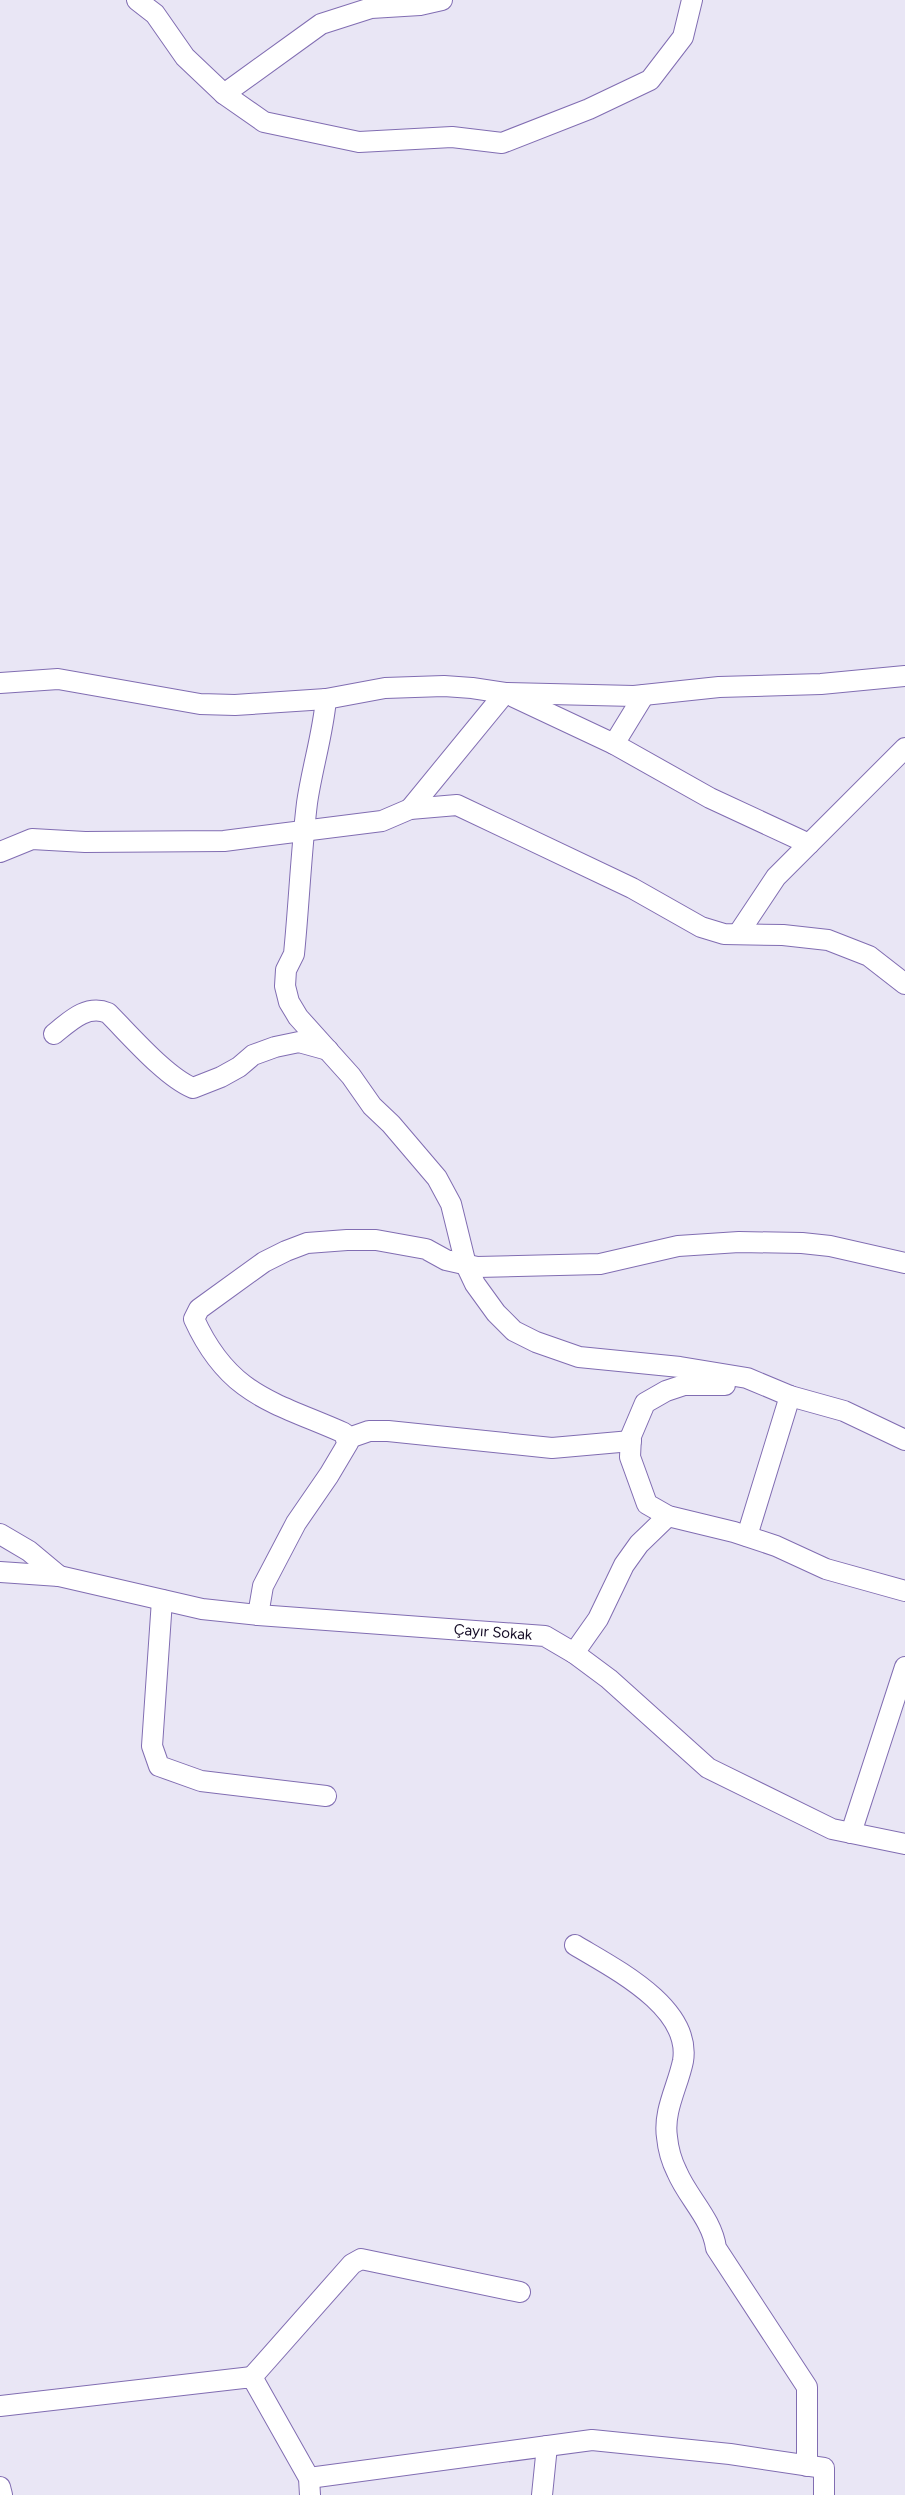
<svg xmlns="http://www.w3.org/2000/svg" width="905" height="2495" viewBox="0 0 905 2495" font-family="Figtree,sans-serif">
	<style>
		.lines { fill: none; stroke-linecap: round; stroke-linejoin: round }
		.minor-casing { stroke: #816db2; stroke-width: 22 }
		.minor { stroke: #fff; stroke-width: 20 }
		.labels { text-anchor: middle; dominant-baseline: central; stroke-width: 4.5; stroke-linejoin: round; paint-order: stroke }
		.street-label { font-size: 15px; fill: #150c26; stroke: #fff }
	</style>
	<rect width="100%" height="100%" fill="#e9e6f5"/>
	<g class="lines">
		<defs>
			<g id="minor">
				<polyline points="137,0 155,14 185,57 224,94 264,122 359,142 452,137 502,143 589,109 650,80 683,37 692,0"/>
				<polyline points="224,94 321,24 371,8 420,5 442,0"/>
				<polyline points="0,683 58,679 200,704 235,705 326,699 385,688 444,686 472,688 505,693 634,696 719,687 821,684 905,676"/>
				<polyline points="514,697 614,744 710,798 809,844"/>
				<path d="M 326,699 C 323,734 312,768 307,803 C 301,853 299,904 294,954 L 286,970 L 285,986 L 289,1002 L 298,1017 L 351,1076 L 372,1106 L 391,1124 L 437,1178 L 451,1204 L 466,1265 L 475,1284 L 496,1313 L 514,1331 L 536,1342 L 579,1357 L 680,1367 L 747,1378 L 790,1396 L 844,1411 L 905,1440"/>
				<polyline points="614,744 644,695"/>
				<polyline points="410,809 505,693"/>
				<polyline points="0,852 32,839 85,842 224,841 382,821 410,809 457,805 632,888 701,927 724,934 783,935 828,940 869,956 905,984"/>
				<polyline points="738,934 776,877 905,748"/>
				<path d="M 54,1034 C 70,1021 87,1004 108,1013 C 130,1035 166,1077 193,1088 L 221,1077 L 239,1067 L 253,1055 L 275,1047 L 299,1042 L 328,1050"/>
				<polyline points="725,1385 684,1385 666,1391 645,1403 631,1436 630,1457 647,1504 668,1516 734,1532 776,1546 826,1569 905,1591"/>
				<polyline points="346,1439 369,1431 388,1431 552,1448 631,1441"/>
				<polyline points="0,1534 29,1551 59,1576"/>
				<polyline points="747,1536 790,1396"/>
				<polyline points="0,1572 59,1576 202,1609 258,1615 545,1636 574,1653 609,1679 708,1768 832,1829 905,1844"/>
				<polyline points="162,1600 152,1746 159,1766 201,1781 326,1796"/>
				<path d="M 258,1615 L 263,1586 L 296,1523 L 329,1475 L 348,1443 L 344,1433 C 274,1402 229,1396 194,1319 L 199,1309 L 264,1262 L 286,1251 L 307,1243 L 347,1240 L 376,1240 L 426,1249 L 446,1260 L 477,1267 L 600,1264 L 678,1246 L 739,1242 L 802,1243 L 830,1246 L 905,1263"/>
				<polyline points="574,1653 598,1619 624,1565 639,1544 668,1516"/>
				<polyline points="851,1833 905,1667"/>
				<path d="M 575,1945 C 613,1968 692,2007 683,2061 C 678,2086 663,2111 667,2137 C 668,2148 672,2162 677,2172 C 688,2198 712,2219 716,2248 L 807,2387 L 807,2466"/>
				<polyline points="252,2377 352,2264 361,2259 520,2292"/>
				<polyline points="0,2406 252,2377 309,2478 310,2495"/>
				<polyline points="309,2478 592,2440 730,2454 824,2468 824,2495"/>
				<polyline points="0,2487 2,2495"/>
				<polyline points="542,2495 547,2446"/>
			</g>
		</defs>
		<use href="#minor" class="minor-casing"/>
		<use href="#minor" class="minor"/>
	</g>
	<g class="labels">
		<g class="street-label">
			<text transform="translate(493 1632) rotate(4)">Çayır Sokak</text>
		</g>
	</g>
</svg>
